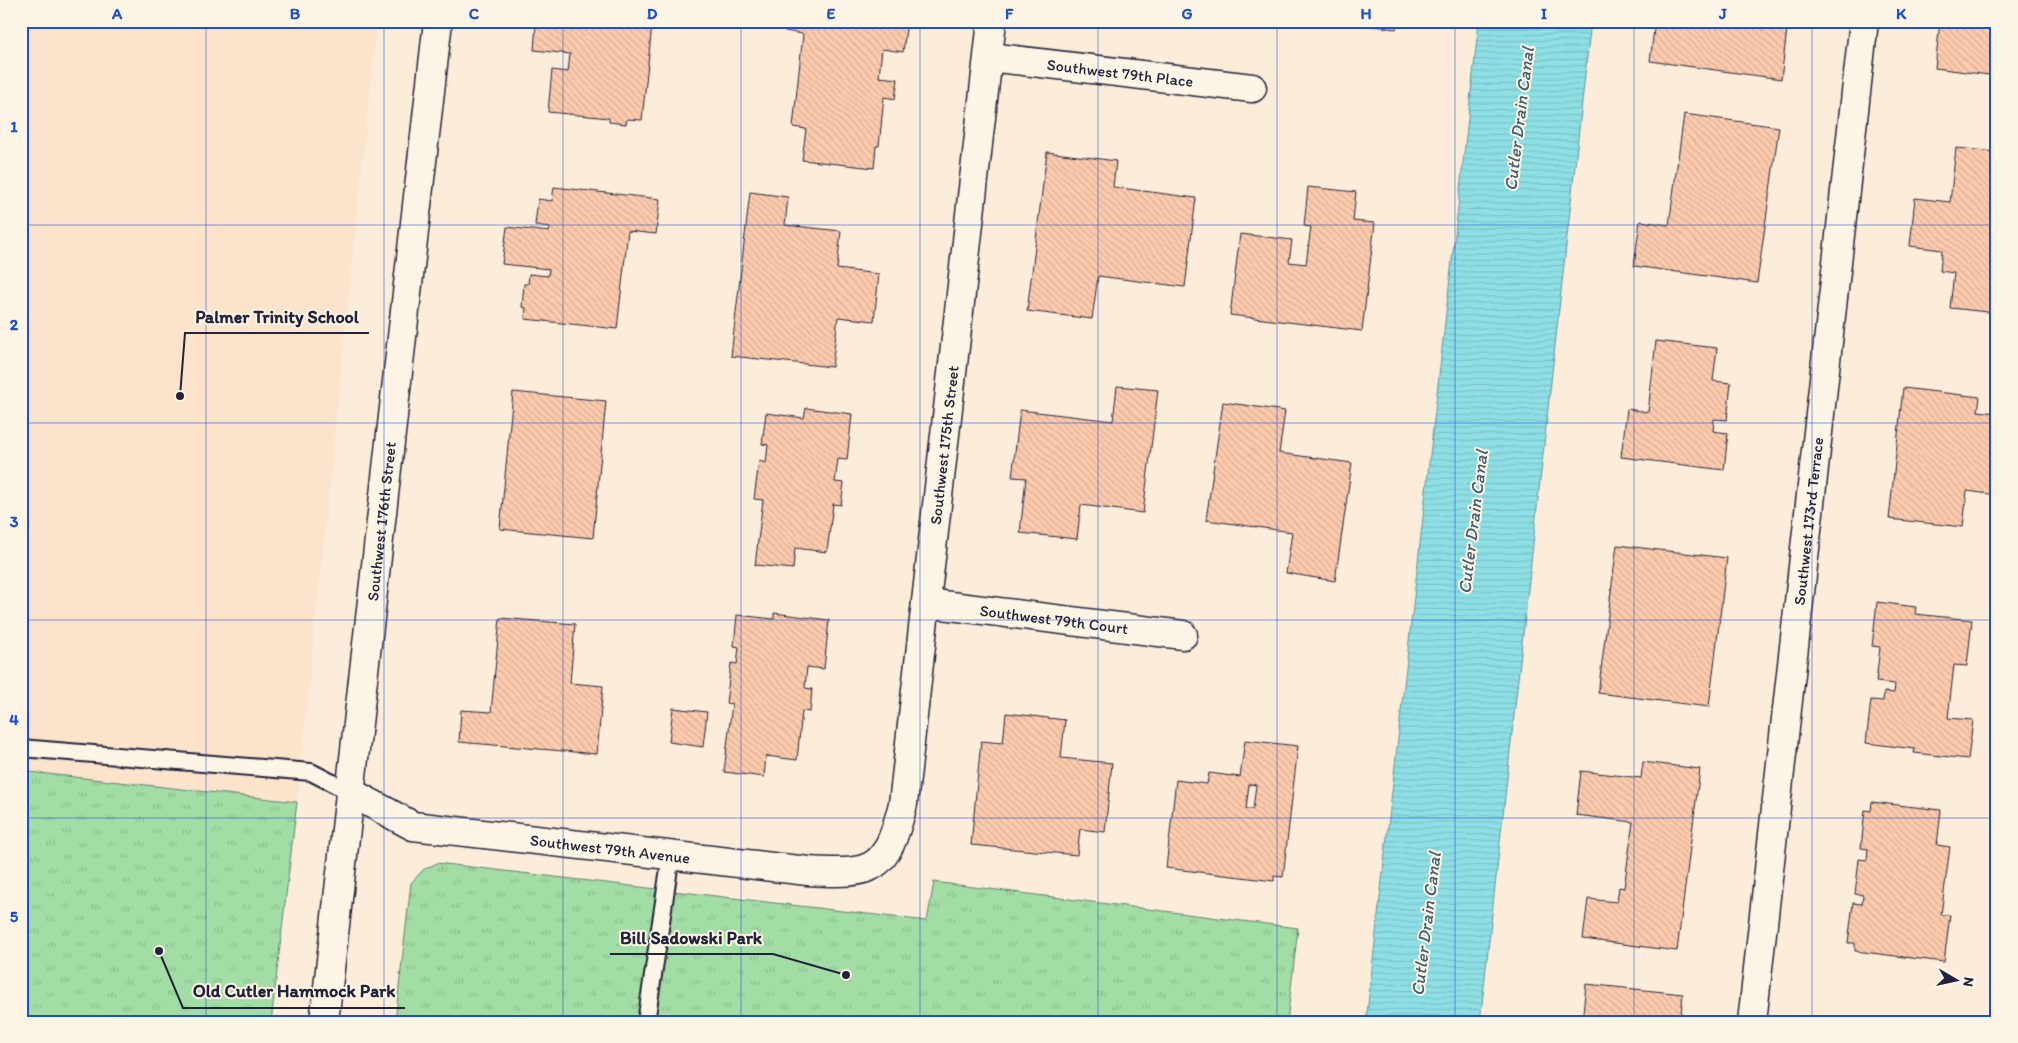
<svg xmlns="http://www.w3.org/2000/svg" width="2018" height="1043" viewBox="0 0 2018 1043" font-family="Itim,sans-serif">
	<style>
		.built { fill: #fce3cc }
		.park { fill: url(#park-tufts); stroke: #628070 }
		.water { fill: url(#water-rules); stroke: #6394a1 }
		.building { fill: url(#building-back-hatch); stroke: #22223b; fill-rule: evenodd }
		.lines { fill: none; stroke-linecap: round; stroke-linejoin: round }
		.lane-casing { stroke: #22223b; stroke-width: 20 }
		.street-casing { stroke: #22223b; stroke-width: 31 }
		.lane { stroke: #fcf5e5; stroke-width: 16 }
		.street { stroke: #fcf5e5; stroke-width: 28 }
		.grid { fill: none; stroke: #1d4ed8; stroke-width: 1; stroke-opacity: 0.55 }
		.labels { text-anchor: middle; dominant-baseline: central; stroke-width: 4; stroke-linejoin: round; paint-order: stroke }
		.street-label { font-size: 16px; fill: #22223b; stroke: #fcf5e5 }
		.water-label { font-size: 18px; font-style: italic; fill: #425b6e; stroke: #fcf5e5 }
		.leader { fill: none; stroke: #22223b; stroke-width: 2 }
		.callout-dot { fill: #22223b; stroke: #fcf5e5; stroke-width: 2 }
		.callout-label { font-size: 18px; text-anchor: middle; font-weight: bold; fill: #22223b; stroke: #fcf5e5; stroke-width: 4; stroke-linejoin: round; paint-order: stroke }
		.neatline { fill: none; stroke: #1d4ed8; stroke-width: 2 }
		.grid-label { font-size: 16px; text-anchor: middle; font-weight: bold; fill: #1d4ed8 }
	</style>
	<defs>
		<pattern id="park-tufts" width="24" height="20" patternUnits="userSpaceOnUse" patternTransform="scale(1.25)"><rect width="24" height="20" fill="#a1dda4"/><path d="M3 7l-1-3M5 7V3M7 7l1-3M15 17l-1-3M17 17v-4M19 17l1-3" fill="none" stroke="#8abd8e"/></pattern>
		<pattern id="water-rules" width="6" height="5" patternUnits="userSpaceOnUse" patternTransform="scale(1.25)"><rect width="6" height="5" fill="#8ee0e5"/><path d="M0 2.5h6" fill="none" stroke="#7ac0c5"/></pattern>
		<pattern id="building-back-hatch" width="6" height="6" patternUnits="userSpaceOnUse" patternTransform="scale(1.25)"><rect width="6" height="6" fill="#fdcbad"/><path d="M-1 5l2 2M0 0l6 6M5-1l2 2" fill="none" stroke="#d9ae96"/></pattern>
	</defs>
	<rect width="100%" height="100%" fill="#fcedda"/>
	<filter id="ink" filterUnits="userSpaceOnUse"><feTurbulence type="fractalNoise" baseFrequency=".02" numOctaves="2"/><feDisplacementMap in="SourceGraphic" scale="10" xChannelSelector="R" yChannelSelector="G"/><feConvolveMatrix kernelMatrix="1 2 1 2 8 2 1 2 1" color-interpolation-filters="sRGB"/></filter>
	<g filter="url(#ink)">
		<polygon class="built" points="21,21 377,21 297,802 21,771"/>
		<g class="park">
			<polygon points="21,771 297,802 271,1022 21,1022"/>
			<polygon points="437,863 927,921 934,882 1298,928 1287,1022 395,1022 411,883 423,870"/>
		</g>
		<polygon class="water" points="1479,21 1591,21 1480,1022 1366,1022"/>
		<g class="building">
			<polygon points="568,21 682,21 681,28 652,25 642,120 627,119 626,124 609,122 609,118 548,112 552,70 568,72 570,54 534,50 536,25 568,28"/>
			<polygon points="786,21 907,21 903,52 882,49 879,77 898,79 895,99 884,97 879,146 876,146 874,168 802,160 806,129 793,127 803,34 785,31"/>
			<polygon points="1336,21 1397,21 1396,29"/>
			<polygon points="1655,21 1788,21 1781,79 1650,61"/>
			<polygon points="1940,21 1997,21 1997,76 1935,68"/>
			<polygon points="1684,114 1779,127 1757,283 1634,266 1640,221 1669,225"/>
			<polygon points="1956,148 1997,152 1995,210 1997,211 1997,313 1950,308 1954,273 1940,271 1942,250 1910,246 1915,198 1950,202"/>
			<polygon points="1047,152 1116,161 1113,187 1196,198 1185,287 1098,276 1092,319 1027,311"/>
			<polygon points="554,187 660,199 656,234 628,231 617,329 525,319 526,308 522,307 524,284 528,284 529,274 548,276 549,269 502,264 507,227 549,232 550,227 535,225 538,199 552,201"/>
			<polygon points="1308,187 1356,192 1353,221 1375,223 1362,331 1230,315 1240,234 1292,240 1289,262 1306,264 1311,227 1304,226"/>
			<polygon points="750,192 788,197 785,225 841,231 837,269 879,274 874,321 838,317 832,367 731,356"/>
			<polygon points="1656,341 1717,348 1713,381 1731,383 1727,420 1714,419 1713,431 1728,433 1724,470 1621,457 1627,409 1648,412"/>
			<polygon points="1117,386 1158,390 1143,513 1081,505 1077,539 1020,533 1026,478 1012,477 1020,410 1113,421"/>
			<polygon points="1903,388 1980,397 1978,411 1997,413 1997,495 1967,491 1963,527 1889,519"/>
			<polygon points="513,392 606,401 593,538 500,529"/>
			<polygon points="1223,402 1285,411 1279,453 1352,463 1335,581 1286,573 1292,532 1206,520"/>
			<polygon points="806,408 852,414 847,460 838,459 835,482 844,483 841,505 833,504 827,552 795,548 793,569 755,565 763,500 754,499 759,461 766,463 768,445 762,444 766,413 804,418"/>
			<polygon points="1617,545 1727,558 1709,707 1598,693"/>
			<polygon points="1877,602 1916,607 1915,614 1972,620 1967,666 1954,665 1948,718 1973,720 1968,759 1914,753 1915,749 1866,743 1871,700 1883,701 1884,692 1894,693 1895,684 1876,682 1880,647 1872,646"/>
			<polygon points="774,613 829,620 824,669 807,667 805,688 812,689 810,712 802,711 797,760 766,756 764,777 724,772 732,704 726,703 731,663 737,664 739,647 734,646 737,615 774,619"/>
			<polygon points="500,618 575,624 570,683 603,686 597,754 459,742 461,710 491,712"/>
			<polygon points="673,708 707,712 703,747 669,742"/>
			<polygon points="1006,713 1065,720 1061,758 1112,763 1105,832 1080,829 1077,855 971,845 981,741 1003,743"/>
			<path d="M 1245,740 L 1298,746 L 1283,877 L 1274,876 L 1274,881 L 1166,868 L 1176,780 L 1207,784 L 1209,773 L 1240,777 ZM 1249,784 L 1256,785 L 1253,809 L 1246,809 Z"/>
			<polygon points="1643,762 1700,769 1677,951 1583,939 1588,899 1617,902 1619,887 1624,888 1633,822 1576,815 1581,771 1641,778"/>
			<polygon points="1872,802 1941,810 1937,845 1950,847 1941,915 1950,915 1944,962 1855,951 1855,943 1848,943 1853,903 1862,904 1863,895 1855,894 1859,859 1867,860 1868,849 1861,848 1865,810 1871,811"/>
			<polygon points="1586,984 1683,994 1680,1022 1582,1022"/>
		</g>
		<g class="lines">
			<defs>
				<g id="lane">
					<polyline points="21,748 311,772 350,792"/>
					<polyline points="646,1022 671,855"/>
				</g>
				<g id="street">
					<path id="s1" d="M 989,57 L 1252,88"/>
					<path id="s2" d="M 926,603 L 1183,635"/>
					<path id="s3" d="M 350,792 L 413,826 L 808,871 C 875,875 886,871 903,804 L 992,21"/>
					<path id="s4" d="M 324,1022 L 438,21"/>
					<path id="s5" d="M 1752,1022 L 1864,21"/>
				</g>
			</defs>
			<use href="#lane" class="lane-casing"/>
			<use href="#street" class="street-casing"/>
			<use href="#lane" class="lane"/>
			<use href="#street" class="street"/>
		</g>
	</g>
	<path class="grid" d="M 206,21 L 206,1022M 384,21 L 384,1022M 563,21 L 563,1022M 741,21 L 741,1022M 920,21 L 920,1022M 1098,21 L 1098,1022M 1277,21 L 1277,1022M 1455,21 L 1455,1022M 1634,21 L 1634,1022M 1812,21 L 1812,1022M 21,225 L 1997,225M 21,423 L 1997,423M 21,620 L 1997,620M 21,818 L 1997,818"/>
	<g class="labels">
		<g class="street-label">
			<text stroke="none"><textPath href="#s1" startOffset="132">Southwest 79th Place</textPath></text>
			<text stroke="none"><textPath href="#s3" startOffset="966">Southwest 175th Street</textPath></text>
			<text stroke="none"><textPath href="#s4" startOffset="504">Southwest 176th Street</textPath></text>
			<text stroke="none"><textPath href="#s5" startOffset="504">Southwest 173rd Terrace</textPath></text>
			<text stroke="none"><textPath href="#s2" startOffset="129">Southwest 79th Court</textPath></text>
			<text stroke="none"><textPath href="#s3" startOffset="270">Southwest 79th Avenue</textPath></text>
		</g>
		<g class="water-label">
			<text transform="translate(1519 119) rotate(-83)">Cutler Drain Canal</text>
			<text transform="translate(1473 522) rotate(-83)">Cutler Drain Canal</text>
			<text transform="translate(1426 924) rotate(-83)">Cutler Drain Canal</text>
		</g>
	</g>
	<path class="leader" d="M180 396L185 333H369M846 975L773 954H610M159 951L183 1008H405"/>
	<g class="callout-dot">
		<circle cx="180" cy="396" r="5"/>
		<circle cx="846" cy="975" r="5"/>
		<circle cx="159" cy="951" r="5"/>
	</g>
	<g class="callout-label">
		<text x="277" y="323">Palmer Trinity School</text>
		<text x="691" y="944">Bill Sadowski Park</text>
		<text x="294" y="997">Old Cutler Hammock Park</text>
	</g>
	<rect width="2018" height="1043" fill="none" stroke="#fcf5e5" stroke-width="55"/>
	<g transform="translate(1956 980) rotate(99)" stroke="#fcf5e5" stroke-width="4" paint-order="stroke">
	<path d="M0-4L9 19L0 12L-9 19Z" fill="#22223b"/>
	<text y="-8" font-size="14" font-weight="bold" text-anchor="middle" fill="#22223b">N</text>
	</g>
	<rect x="28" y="28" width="1962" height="988" class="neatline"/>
	<g class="grid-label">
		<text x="117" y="19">A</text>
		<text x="295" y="19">B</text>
		<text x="474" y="19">C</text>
		<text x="652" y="19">D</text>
		<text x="831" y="19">E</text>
		<text x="1009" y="19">F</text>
		<text x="1187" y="19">G</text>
		<text x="1366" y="19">H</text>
		<text x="1544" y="19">I</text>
		<text x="1723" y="19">J</text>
		<text x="1901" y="19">K</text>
		<text x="14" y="132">1</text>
		<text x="14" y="330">2</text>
		<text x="14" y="527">3</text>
		<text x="14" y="725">4</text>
		<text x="14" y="922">5</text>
	</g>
</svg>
